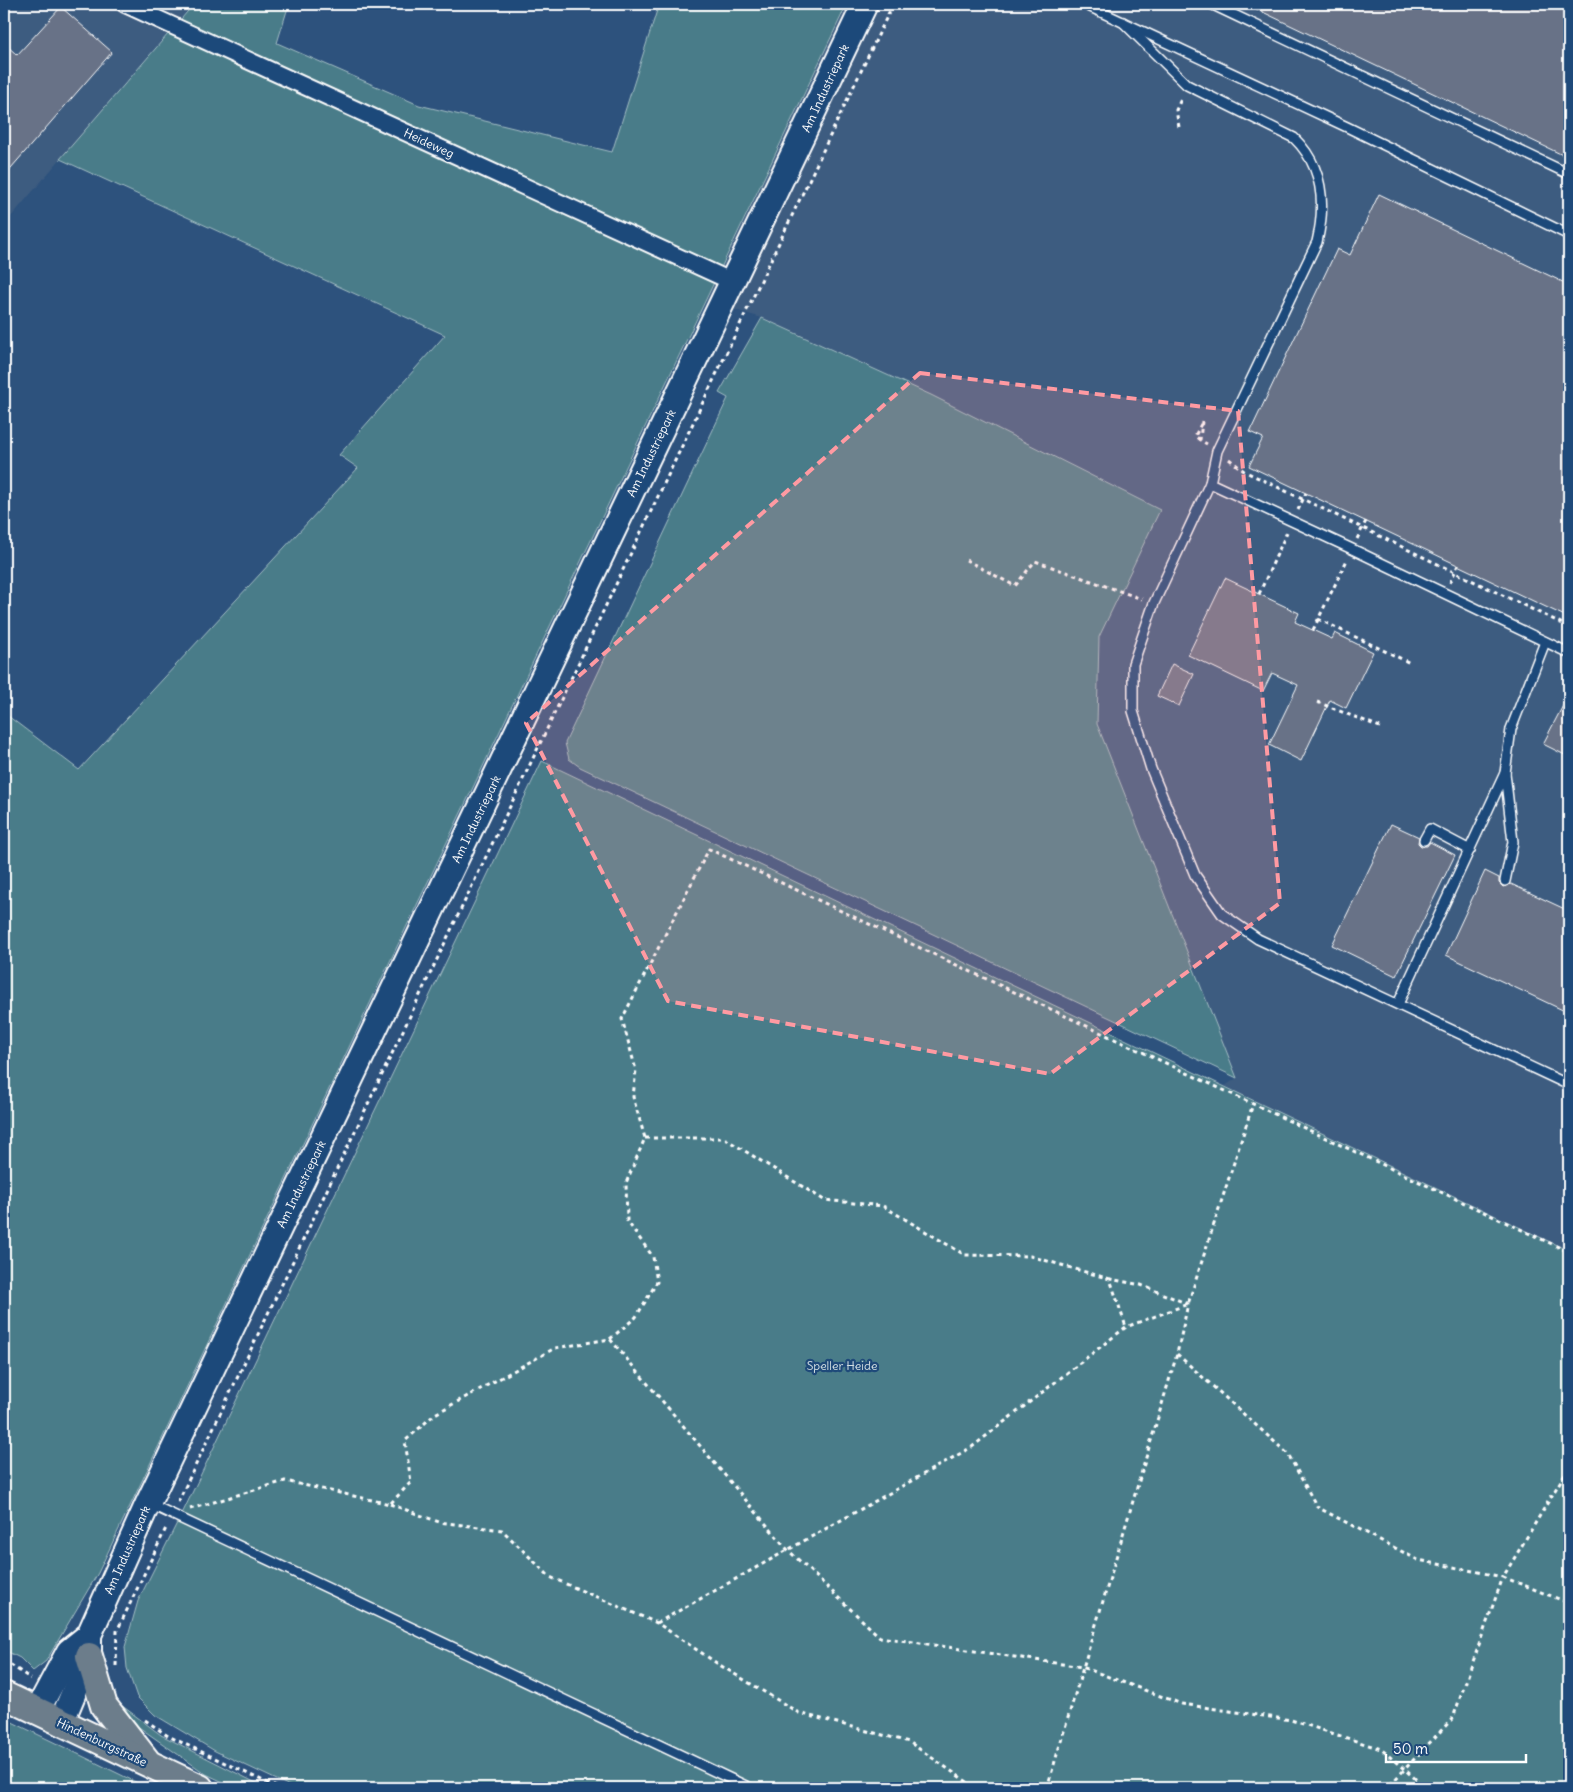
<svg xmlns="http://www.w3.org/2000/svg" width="1573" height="1792" viewBox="0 0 1573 1792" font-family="Delius,sans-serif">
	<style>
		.built { fill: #3e5c80 }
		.green { fill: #497c89; stroke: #a4bec4 }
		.building { fill: #677287; stroke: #fff }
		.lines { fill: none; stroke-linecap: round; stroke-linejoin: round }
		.lane-casing { stroke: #fff; stroke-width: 12 }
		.street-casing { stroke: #fff; stroke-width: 20 }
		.secondary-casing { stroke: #fff; stroke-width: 28 }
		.primary-casing { stroke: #fff; stroke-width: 30 }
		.path { stroke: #fff; stroke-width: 3; stroke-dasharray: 4 4; stroke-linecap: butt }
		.lane { stroke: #1f4a7a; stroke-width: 9 }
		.street { stroke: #1f4a7a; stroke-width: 16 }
		.secondary { stroke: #1f4a7a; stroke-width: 24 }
		.primary { stroke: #6c7d8b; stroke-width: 26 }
		.marked { fill: #ff9aa2; fill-opacity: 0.2; stroke: #ff9aa2; stroke-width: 4; stroke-dasharray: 10 6; stroke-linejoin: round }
		.labels { text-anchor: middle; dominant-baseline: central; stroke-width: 4.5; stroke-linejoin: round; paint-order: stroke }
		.street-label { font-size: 12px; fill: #fff; stroke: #1f4a7a }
		.park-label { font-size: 12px; fill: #d2dee2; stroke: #1f4a7a }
	</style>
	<rect width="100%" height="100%" fill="#2d527d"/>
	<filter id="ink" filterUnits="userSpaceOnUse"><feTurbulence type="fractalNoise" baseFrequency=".02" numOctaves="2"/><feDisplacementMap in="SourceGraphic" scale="10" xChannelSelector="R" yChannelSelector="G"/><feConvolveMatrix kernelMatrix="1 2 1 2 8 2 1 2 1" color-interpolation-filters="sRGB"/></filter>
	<g filter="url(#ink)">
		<g class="built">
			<polygon points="4,4 186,4 191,6 4,225"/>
			<polygon points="847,4 1569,4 1569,1251 1225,1086 1237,1078 1097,724 1099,637 1159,509 931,395 762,318 706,301"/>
		</g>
		<g class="green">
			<polygon points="194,4 289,4 277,43 419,105 612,152 659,4 847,4 98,1573 46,1661 33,1671 20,1658 4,1650 4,713 79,770 358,468 339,455 445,335 60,159"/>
			<polygon points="762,318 931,395 1160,510 1099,637 1097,724 1237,1078 580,767 569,759 565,743 728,398 719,393"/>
			<polygon points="542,761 1569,1251 1569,1788 759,1788 182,1514"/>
			<polygon points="179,1519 743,1788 294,1788 215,1751 155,1715 137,1697 127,1668 125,1647 138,1601"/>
			<polygon points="121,1705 161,1735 266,1788 236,1788 206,1774 123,1716 117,1706"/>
			<polygon points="4,1718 148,1788 4,1788"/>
		</g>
		<g class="building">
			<polygon points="1246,4 1569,4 1569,158"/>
			<polygon points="61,7 112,52 4,176 4,43 17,55"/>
			<polygon points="1379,194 1569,285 1569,618 1249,466 1263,438 1250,432 1277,375 1337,249 1350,255"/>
			<polygon points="1225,578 1299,613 1295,622 1332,639 1335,633 1373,652 1346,708 1330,700 1301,761 1269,745 1298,685 1272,673 1263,691 1188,655"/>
			<polygon points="1172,664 1194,674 1179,706 1157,696"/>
			<polygon points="1569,694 1569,757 1543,744"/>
			<polygon points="1391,824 1419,837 1418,843 1421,846 1427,846 1430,842 1455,855 1396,976 1332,945"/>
			<polygon points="1485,871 1499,878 1499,883 1503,887 1511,884 1569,911 1569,1013 1446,955"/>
		</g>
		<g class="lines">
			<defs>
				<g id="lane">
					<polyline points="1084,4 1347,127 1569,235"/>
					<polyline points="1211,4 1569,174"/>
					<path d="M 1123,22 L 1187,85 L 1294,138 C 1323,166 1326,204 1317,242 L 1217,451 L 1210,483 L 1352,549 L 1569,653"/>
					<polyline points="1210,483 1154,603 1133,664 1133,711 1151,769 1195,875 1222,914 1258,939 1569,1085"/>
					<polyline points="1424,840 1430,829 1470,850"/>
					<polyline points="1505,881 1513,842 1505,773"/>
					<polyline points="1398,1004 1505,773 1511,729 1545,642"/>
					<polyline points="148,1503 750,1788"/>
				</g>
				<polyline id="street" points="125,4 733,282"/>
				<g id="secondary">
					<polyline points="37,1711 69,1651 89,1635"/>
					<polyline points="61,1723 89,1656 89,1635 148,1503 865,4"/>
				</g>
				<g id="primary">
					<polyline points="89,1656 104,1706 146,1760"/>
					<polyline points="4,1695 200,1788"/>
				</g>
			</defs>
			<use href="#lane" class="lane-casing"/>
			<use href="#street" class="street-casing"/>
			<use href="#secondary" class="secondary-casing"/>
			<use href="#primary" class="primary-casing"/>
			<g class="path">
				<polyline points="1179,127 1176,110 1182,97"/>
				<polyline points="1202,421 1200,440 1207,444"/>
				<polyline points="1200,440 1195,436 1202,422"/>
				<polyline points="1229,459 1244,471 1569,627"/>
				<polyline points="1298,510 1306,493"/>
				<polyline points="1357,539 1366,521"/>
				<polyline points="966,560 1015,586 1035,561 1142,599"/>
				<polyline points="1450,583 1458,565"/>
				<polyline points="1259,594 1287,532"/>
				<polyline points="1318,619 1410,663"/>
				<polyline points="1313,630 1347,560"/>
				<polyline points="1317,702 1380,727"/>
				<polyline points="645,1138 724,1138 824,1200 883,1206 965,1255 1030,1256 1110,1279 1126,1327"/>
				<polyline points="610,1339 636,1317 657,1282 653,1257 627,1221 626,1183 645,1138 633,1097 636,1070 622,1019 709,849 1569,1252"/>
				<polyline points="1177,1354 1288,1454 1317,1507 1418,1560 1503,1577 1453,1718 1387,1788"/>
				<polyline points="1569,1467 1503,1577 1569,1603"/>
				<polyline points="178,1502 893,4"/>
				<polyline points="390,1504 439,1522 502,1530 550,1577 657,1623 718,1664 799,1713 909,1742 976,1788"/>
				<polyline points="190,1509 285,1481 390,1504 411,1482 405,1441 435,1414 555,1348 610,1339 787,1549 880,1637 1082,1667 1182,1704 1291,1720 1381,1749 1426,1788"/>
				<polyline points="657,1623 972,1447 1126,1327 1188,1304 1253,1104"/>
				<polyline points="4,1660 31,1679"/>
				<polyline points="116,1666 117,1631 167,1526"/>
				<polyline points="145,1720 168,1736 278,1788"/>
				<polyline points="1047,1788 1177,1354 1188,1304 1141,1285 1110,1279"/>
			</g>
			<use href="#lane" class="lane"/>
			<use href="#street" class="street"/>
			<use href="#secondary" class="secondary"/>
			<use href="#primary" class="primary"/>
		</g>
	</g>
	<path class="marked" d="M 920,373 L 1238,411 L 1280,903 L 1050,1074 L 668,1001 L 526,723 Z"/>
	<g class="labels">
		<g class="street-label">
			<text transform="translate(825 88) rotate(-65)">Am Industriepark</text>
			<text transform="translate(429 143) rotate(25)">Heideweg</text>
			<text transform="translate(651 453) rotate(-64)">Am Industriepark</text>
			<text transform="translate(476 819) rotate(-64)">Am Industriepark</text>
			<text transform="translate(301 1184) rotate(-64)">Am Industriepark</text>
			<text transform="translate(127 1550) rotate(-66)">Am Industriepark</text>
			<text transform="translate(102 1742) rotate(25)">Hindenburgstraße</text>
		</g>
		<g class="park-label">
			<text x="842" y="1365">Speller Heide</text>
		</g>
	</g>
	<rect width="1573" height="1792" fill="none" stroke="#1f4a7a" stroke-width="20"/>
	<rect x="10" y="10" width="1553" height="1772" fill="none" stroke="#fff" stroke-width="2" filter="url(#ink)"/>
	<path d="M1386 1754v8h140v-8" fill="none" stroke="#ffffff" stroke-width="2.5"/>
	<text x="1393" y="1754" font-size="15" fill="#ffffff" stroke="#1f4a7a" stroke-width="4" paint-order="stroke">50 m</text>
</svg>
